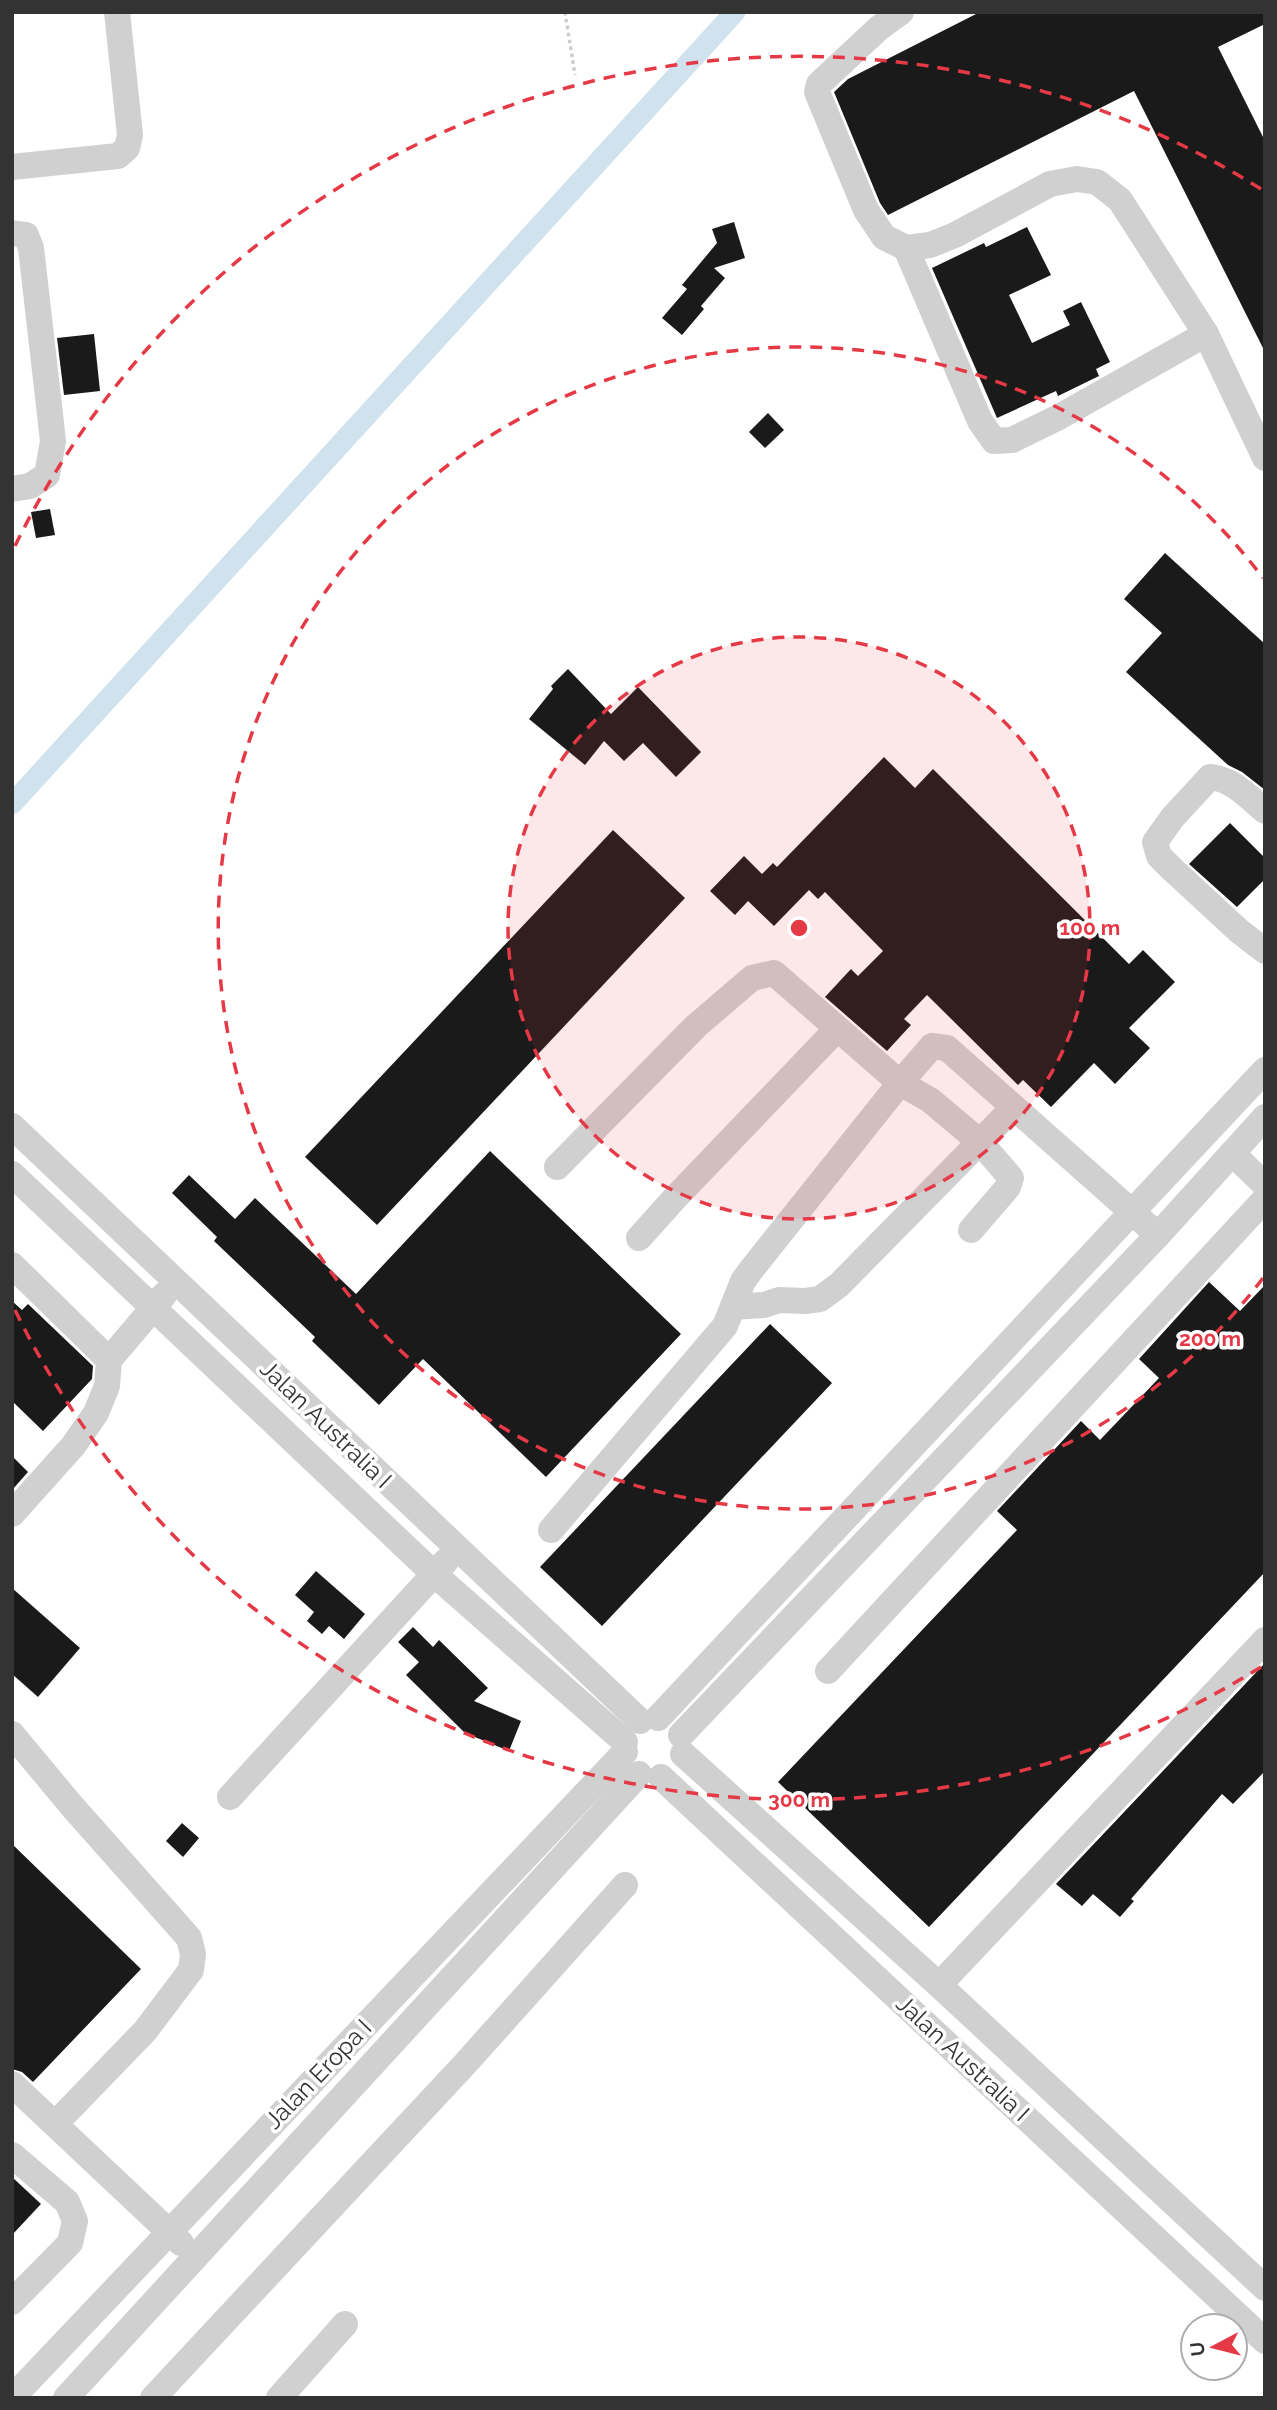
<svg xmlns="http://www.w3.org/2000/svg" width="1277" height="2410" viewBox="0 0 1277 2410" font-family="Raleway,sans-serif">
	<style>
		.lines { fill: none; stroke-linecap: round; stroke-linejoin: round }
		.canal { stroke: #cfe2ee; stroke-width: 21 }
		.building { fill: #1a1a1a }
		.path { stroke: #cdcdcd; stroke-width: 3.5; stroke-dasharray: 3.5 3.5; stroke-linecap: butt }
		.minor { stroke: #d0d0d0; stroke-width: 26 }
		.ring { fill: none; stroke: #e63946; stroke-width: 3.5; stroke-dasharray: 12 9 }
		.labels { text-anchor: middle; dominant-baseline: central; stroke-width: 7; stroke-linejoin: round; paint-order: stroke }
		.street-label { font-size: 24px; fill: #333; stroke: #fff }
		.centre { fill: #e63946; stroke: #fff; stroke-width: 3.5 }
		.ring-label { font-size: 21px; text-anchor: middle; font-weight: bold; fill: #e63946; stroke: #fff; stroke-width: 7; stroke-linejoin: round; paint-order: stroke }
	</style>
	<rect width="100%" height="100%" fill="#fff"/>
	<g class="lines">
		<polyline class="canal" points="12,804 735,12"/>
	</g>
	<g class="building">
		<polygon points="980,12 1265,12 1265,24 1218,47 1265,141 1265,352 1134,91 888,215 880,203 834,92 848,79"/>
		<polygon points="734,222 745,258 714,268 725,278 701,306 704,309 682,335 662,318 687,289 682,285 717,243 712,229"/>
		<polygon points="1027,227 1051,275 1009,295 1032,343 1070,325 1063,311 1081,302 1110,362 1096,369 1099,376 1058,396 1056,391 997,418 932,268 984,243 986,247"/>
		<polygon points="94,334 100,391 64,395 57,338"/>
		<polygon points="768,413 784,430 765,448 749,432"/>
		<polygon points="50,509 55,535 36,538 31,512"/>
		<polygon points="1165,553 1265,644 1265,790 1242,772 1228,765 1126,672 1162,633 1124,599"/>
		<polygon points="568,669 611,714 638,687 701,752 676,777 643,743 624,761 604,741 585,765 529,719 553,689 551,686"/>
		<polygon points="884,757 915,788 933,769 1129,964 1143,950 1175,982 1129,1028 1150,1048 1115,1084 1094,1063 1051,1107 1023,1080 1018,1085 927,995 904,1019 911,1025 887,1051 825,997 851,969 858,976 883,951 825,892 818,899 809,890 774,926 748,901 735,915 710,891 744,856 762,874 773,863 777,867"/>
		<polygon points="1230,823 1265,858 1265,879 1237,907 1189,864"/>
		<polygon points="613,830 685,898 377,1225 305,1157"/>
		<polygon points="490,1151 681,1334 546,1477 423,1359 379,1405 312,1341 315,1337 214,1241 217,1237 172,1193 189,1175 235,1219 255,1198 356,1294"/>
		<polygon points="1209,1282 1240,1311 1265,1285 1265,1572 929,1927 778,1782 1017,1530 997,1511 1081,1421 1100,1440 1159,1378 1139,1359"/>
		<polygon points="12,1301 22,1310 28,1304 93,1366 92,1379 43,1431 12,1401"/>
		<polygon points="770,1324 832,1383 602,1626 540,1567"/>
		<polygon points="12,1456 28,1472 12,1490"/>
		<polygon points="316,1571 365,1614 344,1639 329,1626 322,1634 307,1621 314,1612 295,1595"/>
		<polygon points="12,1588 80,1648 38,1697 12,1674"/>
		<polygon points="413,1627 433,1647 439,1640 488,1688 474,1701 521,1721 509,1751 465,1733 406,1675 419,1662 398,1642"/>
		<polygon points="1265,1663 1265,1771 1233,1804 1222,1794 1131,1899 1134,1901 1120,1917 1093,1894 1082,1906 1056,1884"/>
		<polygon points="182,1823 199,1838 183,1857 166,1841"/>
		<polygon points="12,1844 141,1969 33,2082 22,2072 12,2069"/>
		<polygon points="12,2177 41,2204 12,2235"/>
	</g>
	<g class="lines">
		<polyline class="path" points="565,12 575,75"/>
		<g class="minor">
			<polyline points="901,12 879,28 819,84 817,92 866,210 884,237 906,248 930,245 955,235 1050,184 1077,179 1097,182 1120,200 1206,334 1265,458"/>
			<polyline points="12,167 118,156 127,148 130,135 117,12"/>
			<polyline points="12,233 26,235 31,248 53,441 47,475 30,486 12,489"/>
			<polyline points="906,248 980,421 994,441 1012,440 1059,417 1206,334"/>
			<path d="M 1265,811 C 1248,797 1233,779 1210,777 L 1173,817 L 1155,842 L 1159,856 L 1172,869 L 1239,931 L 1265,951"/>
			<polyline points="12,1126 640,1721"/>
			<polyline points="1232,1153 1265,1185"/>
			<polyline points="557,1167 696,1026 752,978 774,973 900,1083 930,1100 980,1142 1011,1178 1008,1187 971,1230"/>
			<polyline points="12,1174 434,1574 625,1742"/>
			<polyline points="639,1238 675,1198 837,1029"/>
			<polyline points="12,1265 109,1360"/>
			<polyline points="733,1307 764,1305 779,1300 805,1301 820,1299 839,1285 1013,1108"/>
			<polyline points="12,1514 73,1446 96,1413 107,1386 109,1360 164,1295"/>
			<polyline points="551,1530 725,1326 743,1281 751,1270 900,1083 932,1046 947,1048 1158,1235"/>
			<polyline points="828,1671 1265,1199"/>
			<polyline points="658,1718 1265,1070"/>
			<polyline points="12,1734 71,1805 189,1938 193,1954 191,1970 145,2031 56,2123"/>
			<polyline points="681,1735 1158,1235 1265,1117"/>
			<polyline points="683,1754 939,1985 1265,2288"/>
			<polyline points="661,1777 1265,2341"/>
			<polyline points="230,1797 446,1561"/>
			<polyline points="939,1985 1265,1640"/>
			<polyline points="12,2084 181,2243"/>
			<polyline points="12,2155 67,2202 75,2221 70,2243 12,2302"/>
			<polyline points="12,2398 625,1752"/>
			<polyline points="66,2398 639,1774"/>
			<polyline points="153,2398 465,2064 625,1885"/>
			<polyline points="279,2398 345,2324"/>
		</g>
	</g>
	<circle cx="799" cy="928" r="291" fill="#e63946" fill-opacity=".12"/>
	<g class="ring">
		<circle cx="799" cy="928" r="291"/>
		<path d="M1263 1278A581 581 0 1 1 1263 578"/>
		<path d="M1261 1667A872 872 0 0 1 15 1310M15 546A872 872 0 0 1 1261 189"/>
	</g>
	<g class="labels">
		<g class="street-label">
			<text transform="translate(326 1424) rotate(44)">Jalan Australia I</text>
			<text transform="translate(963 2058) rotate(43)">Jalan Australia I</text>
			<text transform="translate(318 2074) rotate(-46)">Jalan Eropa I</text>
		</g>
	</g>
	<circle cx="799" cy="928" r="10" class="centre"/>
	<g class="ring-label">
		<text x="1090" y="935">100 m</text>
		<text x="1210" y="1346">200 m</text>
		<text x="799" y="1807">300 m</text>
	</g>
	<rect width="1277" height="2410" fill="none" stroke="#333333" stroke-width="28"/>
	<g transform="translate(1214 2347) rotate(263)"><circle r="33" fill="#ffffff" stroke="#adadad" stroke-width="2"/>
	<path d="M0-5L12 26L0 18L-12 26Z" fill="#e63946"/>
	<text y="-10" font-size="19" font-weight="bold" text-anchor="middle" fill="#333333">U</text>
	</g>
</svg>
